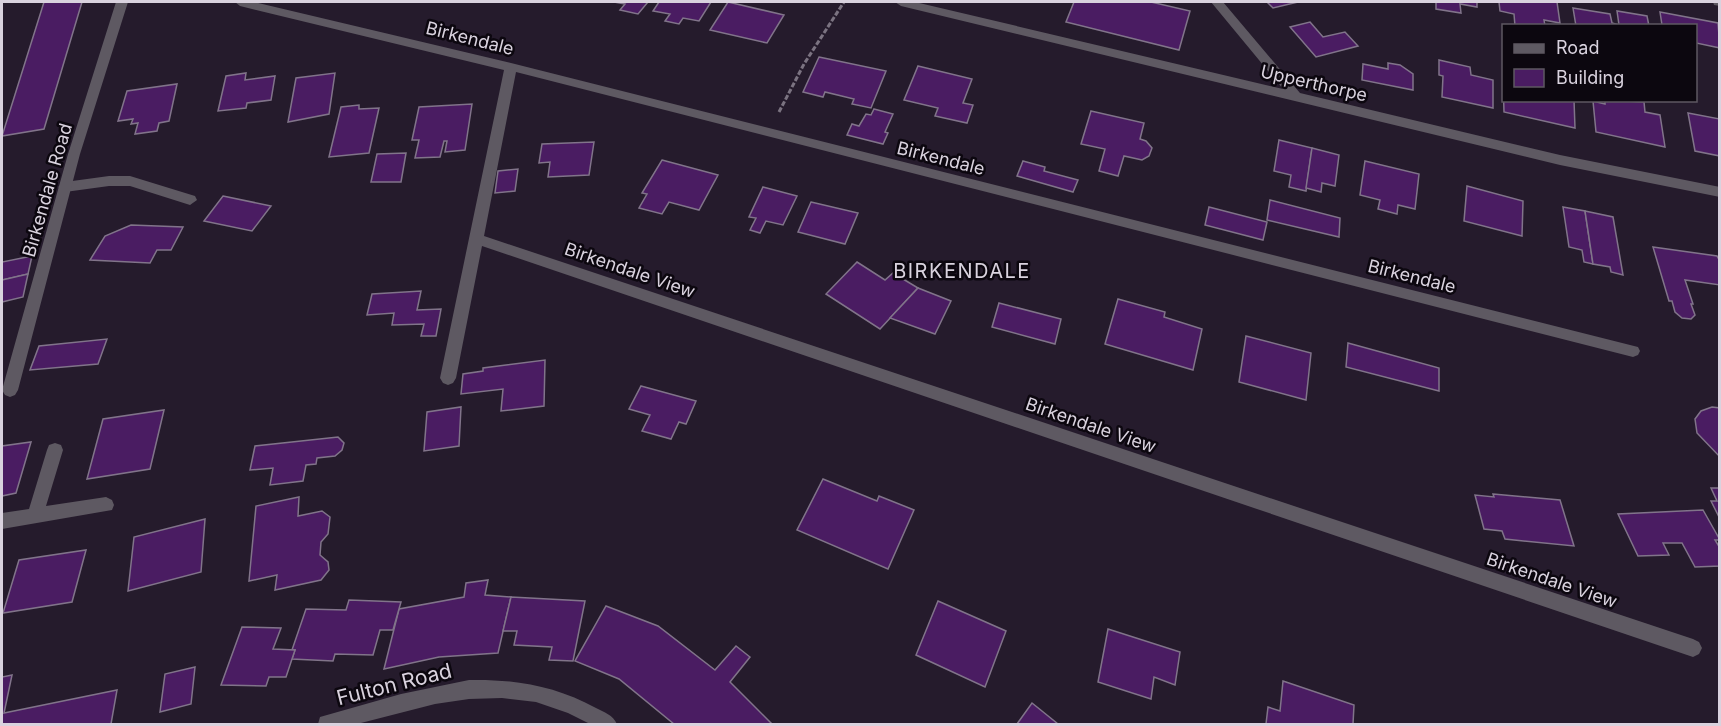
<svg xmlns="http://www.w3.org/2000/svg" width="1721" height="726" viewBox="0 0 1721 726" font-family="Inter,sans-serif">
	<style>
		.building { fill: #4a1c62; stroke: #81748a; stroke-width: 1.5 }
		.lines { fill: none; stroke-linecap: round; stroke-linejoin: round }
		.path { stroke: #7b7381; stroke-width: 3; stroke-dasharray: 5 2; stroke-linecap: butt }
		.service { fill: #5e5962; fill-rule: evenodd }
		.minor { fill: #5e5962; fill-rule: evenodd }
		.labels { text-anchor: middle; dominant-baseline: central; stroke-width: 5; stroke-linejoin: round; paint-order: stroke }
		.street-label { font-size: 18px; fill: #d9d2de; stroke: #0c070f }
		.neighbourhood-label { font-size: 20px; letter-spacing: 1.5px; fill: #d9d2de; stroke: #0c070f }
		.near-street-label { font-size: 21px; fill: #d9d2de; stroke: #0c070f }
	</style>
	<rect width="100%" height="100%" fill="#251b2c"/>
	<g class="building">
		<polygon points="44,2 82,2 44,129 2,136"/>
		<polygon points="614,2 648,2 638,14 620,10 625,4"/>
		<polygon points="659,2 711,2 699,21 683,18 679,24 665,21 670,14 653,11"/>
		<polygon points="728,2 784,15 767,43 710,30"/>
		<polygon points="1074,2 1151,2 1190,11 1179,50 1066,22"/>
		<polygon points="1267,2 1298,2 1273,8"/>
		<polygon points="1436,2 1477,2 1477,7 1460,4 1461,13 1436,9"/>
		<polygon points="1499,2 1557,2 1560,23 1544,20 1545,26 1515,26 1514,14 1500,11"/>
		<polygon points="1573,8 1610,14 1612,23 1619,25 1617,11 1647,16 1649,26 1576,26"/>
		<polygon points="1660,12 1718,23 1720,48 1696,43 1696,26 1655,26 1662,25"/>
		<polygon points="1310,22 1323,37 1345,32 1358,46 1316,57 1290,27"/>
		<polygon points="819,57 886,71 871,108 852,104 854,99 825,92 823,97 803,92"/>
		<polygon points="1439,60 1470,67 1471,75 1493,80 1493,108 1442,97 1443,76 1439,75"/>
		<polygon points="1388,63 1400,65 1413,74 1413,90 1362,80 1363,64 1388,69"/>
		<polygon points="918,66 972,79 963,103 973,105 967,123 935,116 938,108 904,100"/>
		<polygon points="246,73 245,80 275,76 271,100 247,103 246,108 218,111 226,76"/>
		<polygon points="335,73 329,114 288,122 296,78"/>
		<polygon points="1503,79 1504,100 1574,100 1575,128 1504,112"/>
		<polygon points="177,84 169,121 159,123 157,131 135,134 138,123 131,124 133,119 118,121 127,91"/>
		<polygon points="1605,100 1644,102 1645,112 1660,115 1665,147 1596,132 1593,101 1605,104"/>
		<polygon points="472,104 465,150 445,152 447,141 444,141 440,157 415,158 419,140 412,140 419,107"/>
		<polygon points="359,105 359,109 379,108 369,153 329,157 341,107"/>
		<polygon points="874,109 893,114 885,132 888,133 883,144 847,135 852,124 859,126 866,114 871,115"/>
		<polygon points="1091,111 1144,123 1140,139 1146,141 1152,148 1149,156 1142,160 1124,156 1118,176 1099,171 1105,149 1081,144"/>
		<polygon points="1688,113 1720,119 1720,156 1695,151"/>
		<polygon points="1279,140 1312,148 1306,191 1289,187 1291,175 1274,171"/>
		<polygon points="594,142 589,175 548,177 550,162 539,163 542,144"/>
		<polygon points="1312,148 1339,155 1335,186 1322,183 1321,192 1306,188"/>
		<polygon points="406,153 401,182 371,182 377,154"/>
		<polygon points="662,160 718,175 699,210 669,202 662,214 639,208 647,194 642,193"/>
		<polygon points="1023,161 1045,167 1044,171 1078,180 1073,192 1017,176"/>
		<polygon points="1365,161 1419,174 1415,209 1398,205 1397,214 1378,209 1380,200 1360,195"/>
		<polygon points="518,169 515,191 495,193 498,171"/>
		<polygon points="1467,186 1523,201 1522,236 1464,221"/>
		<polygon points="763,187 797,196 783,225 766,221 760,233 750,230 756,218 749,217"/>
		<polygon points="223,196 271,206 252,231 204,221"/>
		<polygon points="1270,200 1340,218 1339,237 1267,220"/>
		<polygon points="811,202 858,213 845,244 798,232"/>
		<polygon points="1209,207 1267,222 1263,240 1205,225"/>
		<polygon points="1563,207 1585,211 1593,264 1584,262 1582,250 1569,247"/>
		<polygon points="1585,211 1613,217 1623,275 1611,272 1610,267 1593,264"/>
		<polygon points="131,225 183,227 171,250 157,250 150,263 90,260 105,236"/>
		<polygon points="1653,247 1717,256 1720,261 1720,285 1685,280 1693,304 1691,304 1695,315 1691,319 1682,318 1675,312 1672,301 1669,301"/>
		<polygon points="32,256 28,274 2,280 2,262"/>
		<polygon points="857,262 885,280 893,273 918,288 880,329 826,294"/>
		<polygon points="28,274 23,297 2,302 2,280"/>
		<polygon points="918,288 951,301 935,334 890,318"/>
		<polygon points="421,291 417,310 441,309 436,336 421,336 424,324 392,325 394,313 367,315 372,294"/>
		<polygon points="1118,299 1165,312 1164,317 1202,329 1193,370 1105,344"/>
		<polygon points="999,303 1061,319 1055,344 992,327"/>
		<polygon points="1246,336 1311,353 1306,400 1239,382"/>
		<polygon points="107,339 98,364 30,370 39,346"/>
		<polygon points="1348,343 1439,368 1439,391 1346,367"/>
		<polygon points="545,360 544,406 501,411 503,389 461,394 463,374 483,371 483,368"/>
		<polygon points="641,386 696,401 686,424 679,422 671,439 642,431 650,415 629,409"/>
		<polygon points="461,407 459,446 424,451 427,412"/>
		<polygon points="1712,407 1720,408 1720,457 1697,433 1695,419 1701,411"/>
		<polygon points="164,410 150,469 87,479 103,419"/>
		<polygon points="338,437 344,443 342,450 335,456 317,458 316,464 306,465 303,481 270,485 273,468 250,470 255,446"/>
		<polygon points="31,442 16,493 2,496 2,446"/>
		<polygon points="823,479 877,501 879,496 914,510 888,569 797,530"/>
		<polygon points="1711,488 1720,488 1720,519 1711,501 1717,501"/>
		<polygon points="1493,494 1560,500 1574,546 1505,539 1502,531 1484,529 1475,495 1494,497"/>
		<polygon points="299,497 298,516 322,511 330,517 328,534 321,542 320,555 328,562 329,570 321,580 275,590 277,575 249,581 256,506"/>
		<polygon points="1703,510 1720,540 1715,540 1720,548 1720,566 1695,567 1682,543 1663,543 1669,555 1638,556 1618,514"/>
		<polygon points="205,519 201,572 128,591 134,537"/>
		<polygon points="86,550 72,602 3,613 19,560"/>
		<polygon points="488,580 485,595 511,597 498,653 439,657 384,669 399,609 464,597 466,583"/>
		<polygon points="511,597 585,601 573,661 549,660 552,647 514,645 517,631 503,631"/>
		<polygon points="349,600 401,602 393,630 380,630 373,655 335,654 333,661 292,659 295,650 292,650 306,609 346,610"/>
		<polygon points="938,601 1006,631 985,687 916,655"/>
		<polygon points="606,606 658,626 715,670 736,646 750,657 730,682 772,724 674,724 619,679 575,661"/>
		<polygon points="242,627 281,628 273,649 295,650 286,677 269,677 266,686 221,685"/>
		<polygon points="1108,629 1180,652 1175,685 1154,677 1151,699 1098,682"/>
		<polygon points="195,667 191,704 160,712 165,674"/>
		<polygon points="12,675 4,713 117,690 111,724 2,724 2,677"/>
		<polygon points="1283,681 1354,705 1353,724 1266,724 1268,707 1280,711"/>
		<polygon points="1032,703 1058,724 1017,724"/>
	</g>
	<g class="lines">
		<polyline class="path" points="779,112 804,64 844,2"/>
		<polygon class="service" points="109,176 130,176 195,196 197,200 190,205 130,186 109,186 65,192 58,187 65,182"/>
		<g class="minor">
			<polygon points="116,2 128,2 80,154 18,390 15,395 10,397 5,395 2,390 68,154"/>
			<polygon points="235,2 254,2 511,63 1638,347 1640,351 1638,355 1633,357 516,72 484,236 1693,639 1699,642 1702,648 1699,654 1693,657 482,246 456,378 453,383 448,385 443,383 440,378 504,70 240,6"/>
			<polygon points="895,2 915,2 1283,89 1211,2 1223,2 1300,93 1560,155 1720,187 1720,197 1560,165 901,6"/>
			<polygon points="1713,2 1720,2 1720,6 1714,5"/>
			<polygon points="55,443 61,445 63,450 46,506 106,497 112,500 114,505 112,510 2,529 2,513 29,509 47,450 49,445"/>
			<path d="M 469,680 C 515,679 555,686 596,708 C 604,712 613,715 617,724 L 590,724 L 568,713 L 536,702 L 502,698 L 469,699 L 435,704 L 357,724 L 318,724 L 320,717 L 327,715 L 401,694 Z"/>
		</g>
	</g>
	<g class="labels">
		<g class="street-label">
			<text transform="translate(470 38) rotate(14)">Birkendale</text>
			<text transform="translate(1314 83) rotate(13)">Upperthorpe</text>
			<text transform="translate(941 158) rotate(14)">Birkendale</text>
			<text transform="translate(47 190) rotate(-74)">Birkendale Road</text>
			<text transform="translate(630 270) rotate(19)">Birkendale View</text>
			<text transform="translate(1412 276) rotate(14)">Birkendale</text>
			<text transform="translate(1091 425) rotate(19)">Birkendale View</text>
			<text transform="translate(1552 580) rotate(19)">Birkendale View</text>
		</g>
		<g class="neighbourhood-label">
			<text x="962" y="271">BIRKENDALE</text>
		</g>
		<g class="near-street-label">
			<text transform="translate(394 684) rotate(-14)">Fulton Road</text>
		</g>
	</g>
	<rect width="1721" height="726" fill="none" stroke="#d9d2de" stroke-width="6"/>
	<rect x="1502" y="24" width="195" height="78" fill="#0c070f" stroke="#5e5862" stroke-width="1.5"/>
	<rect x="1514" y="44" width="30" height="9" fill="#5e5962" stroke="#5e5862" stroke-width="1.5"/>
	<text x="1556" y="54" font-size="18" fill="#d9d2de">Road</text>
	<rect x="1514" y="69" width="30" height="18" fill="#4a1c62" stroke="#5e5862" stroke-width="1.5"/>
	<text x="1556" y="84" font-size="18" fill="#d9d2de">Building</text>
</svg>
